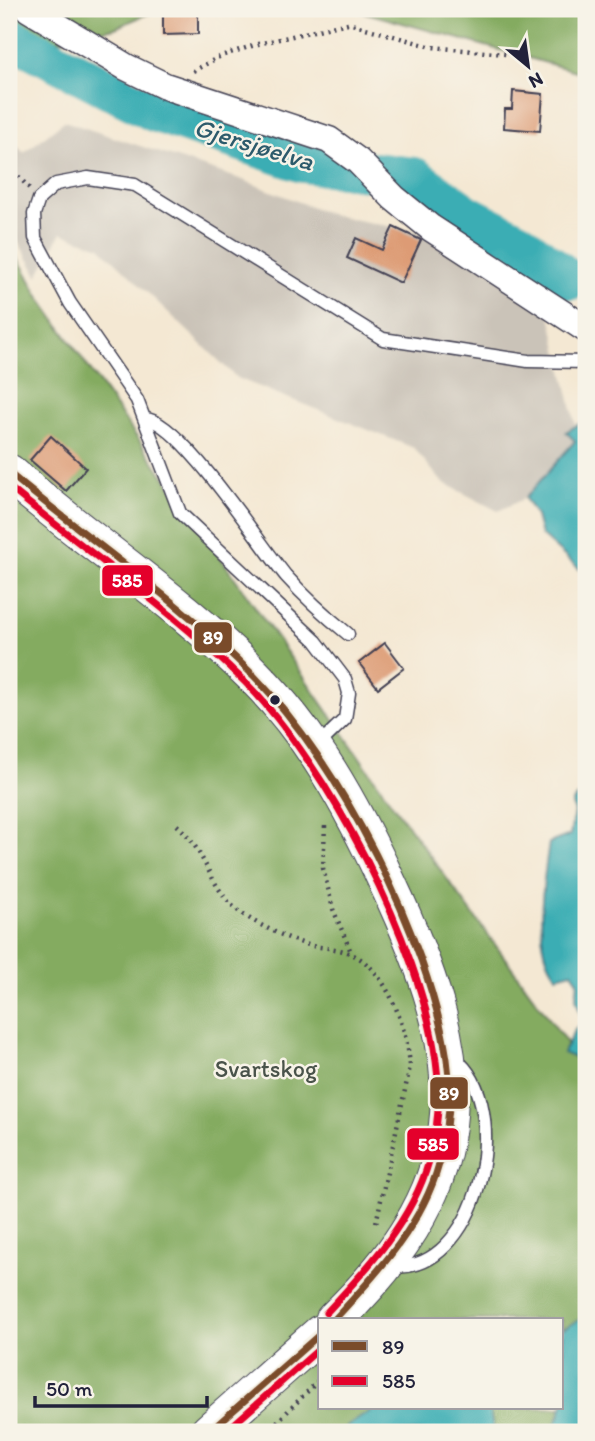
<svg xmlns="http://www.w3.org/2000/svg" width="595" height="1441" viewBox="0 0 595 1441" font-family="Itim,sans-serif">
	<style>
		.industrial { fill: #cac3b8 }
		.forest { fill: #84ab61; stroke: #53664e; stroke-width: 2 }
		.water { fill: #3badb4; stroke: #2e6878; stroke-width: 2 }
		.lines { fill: none; stroke-linecap: round; stroke-linejoin: round }
		.river { stroke: #3badb4; stroke-width: 40 }
		.building { fill: #dd9b75 }
		.service-casing { stroke: #424052; stroke-width: 15 }
		.minor-casing { stroke: #424052; stroke-width: 29 }
		.secondary-casing { stroke: #424052; stroke-width: 39 }
		.path { stroke: #424052; stroke-width: 4.5; stroke-dasharray: 2 5; stroke-linecap: butt }
		.service { stroke: #fff; stroke-width: 12 }
		.minor { stroke: #fff; stroke-width: 26 }
		.secondary { stroke: #fff; stroke-width: 37 }
		.bus-1-casing { stroke: #f7f3e8; stroke-width: 12 }
		.bus-2-casing { stroke: #f7f3e8; stroke-width: 12 }
		.bus-1 { stroke: #7a4b2a; stroke-width: 7 }
		.bus-2 { stroke: #e4002b; stroke-width: 7 }
		.bus-dot { fill: #22223b; stroke: #f7f3e8; stroke-width: 2.5 }
		.labels { text-anchor: middle; dominant-baseline: central; stroke-width: 5; stroke-linejoin: round; paint-order: stroke }
		.park-label { font-size: 24px; fill: #49534a; stroke: #f7f3e8 }
		.water-label { font-size: 26px; font-style: italic; fill: #2c5a6b; stroke: #f7f3e8 }
		.line-badge { stroke: #f7f3e8; stroke-width: 2.5 }
		.badge-label { font-size: 19px; text-anchor: middle; font-weight: bold; fill: #fff }
	</style>
	<rect width="100%" height="100%" fill="#f7f3e8"/>
	<filter id="ink" filterUnits="userSpaceOnUse"><feTurbulence type="fractalNoise" baseFrequency=".0143" numOctaves="2"/><feDisplacementMap in="SourceGraphic" scale="14" xChannelSelector="R" yChannelSelector="G"/><feConvolveMatrix kernelMatrix="1 2 1 2 8 2 1 2 1" color-interpolation-filters="sRGB"/></filter>
	<filter id="wash" filterUnits="userSpaceOnUse"><feTurbulence type="fractalNoise" baseFrequency=".00686" numOctaves="4" result="noise"/><feDisplacementMap in="SourceGraphic" scale="28" xChannelSelector="R" yChannelSelector="G"/><feGaussianBlur stdDeviation="1.57" result="paint"/><feColorMatrix in="noise" values="0 0 0 0 0 0 0 0 0 0 0 0 0 0 0 0 0 1.4 0 .05"/><feComposite in="paint" operator="in"/></filter>
	<g filter="url(#wash)">
		<rect width="100%" height="100%" fill="#f4e8d3"/>
		<polygon class="industrial" points="64,121 243,180 332,215 427,234 548,307 576,426 567,433 575,440 525,498 498,511 442,482 414,448 237,378 100,247 61,233 38,276 9,226 9,137 24,153"/>
		<g class="forest">
			<polygon points="9,9 159,9 115,28 9,51"/>
			<polygon points="352,9 586,9 586,74"/>
			<polygon points="9,242 40,298 393,805 567,1043 563,1053 586,1062 586,1316 562,1330 562,1320 320,1320 320,1408 375,1408 339,1432 9,1432"/>
			<polygon points="489,1408 561,1408 556,1425 549,1432 494,1432"/>
		</g>
		<g class="water">
			<polygon points="586,420 586,575 541,535 536,516 525,498 575,441 566,432"/>
			<path d="M 586,794 L 586,1014 L 584,1010 L 581,1015 L 576,998 L 578,981 L 572,972 L 557,976 C 531,947 544,878 549,843 L 570,835 L 574,812 L 572,804 L 576,797 Z"/>
			<polygon points="586,1021 586,1062 585,1062 563,1053 575,1029"/>
			<path d="M 586,1316 L 586,1432 L 549,1432 C 573,1409 562,1361 562,1330 Z"/>
			<polygon points="375,1408 489,1408 494,1432 339,1432"/>
		</g>
		<g class="lines">
			<polyline class="river" points="9,37 154,112 303,163 415,177 467,214 519,241 571,280"/>
		</g>
		<g id="blocks">
			<g class="building">
				<polygon points="163,9 198,9 198,34 163,35"/>
				<polygon points="513,91 543,94 540,131 504,128 505,109 512,109"/>
				<polygon points="393,227 421,240 401,283 347,258 356,238 382,250"/>
				<polygon points="51,436 86,468 66,491 30,460"/>
				<polygon points="385,643 404,668 378,688 359,663"/>
			</g>
		</g>
	</g>
	<g filter="url(#ink)">
		<use href="#blocks" fill-opacity="0" stroke="#424052" stroke-width="2"/>
		<g class="lines">
			<defs>
				<g id="service">
					<path d="M 145,419 C 178,418 261,546 286,576 C 304,596 327,617 348,634"/>
					<polyline points="317,746 345,719 349,693 345,679 316,641 180,513 137,400 70,303 35,238 34,214 39,199 56,184 88,178 135,185 383,339 528,361 586,362"/>
					<path d="M 390,1266 C 478,1278 517,1105 454,1058"/>
				</g>
				<polyline id="minor" points="29,9 126,67 165,86 329,140 358,161 394,198 431,228 586,329"/>
				<g id="secondary">
					<path d="M 9,473 C 88,542 178,600 253,675 C 312,734 352,806 387,882 C 471,1060 485,1175 334,1320"/>
					<polyline points="209,1432 320,1334"/>
				</g>
			</defs>
			<use href="#service" class="service-casing"/>
			<use href="#minor" class="minor-casing"/>
			<use href="#secondary" class="secondary-casing"/>
			<g class="path">
				<polyline points="193,71 221,56 258,44 348,23 432,47 526,56"/>
				<polyline points="9,166 29,188"/>
				<path d="M 177,825 C 204,848 209,885 235,908 C 250,922 292,941 312,946 C 324,948 337,948 349,953 C 387,967 408,1030 410,1067 L 376,1223"/>
				<polyline points="325,826 323,868 333,909 351,952"/>
				<polyline points="267,1432 320,1379"/>
			</g>
			<use href="#service" class="service"/>
			<use href="#minor" class="minor"/>
			<use href="#secondary" class="secondary"/>
			<defs>
				<g id="bus-1">
					<path d="M 9,473 C 90,541 179,600 254,676 C 340,764 428,936 447,1059 C 452,1092 449,1131 439,1164 C 422,1226 376,1274 334,1320"/>
					<polyline points="209,1432 320,1334"/>
				</g>
				<g id="bus-2">
					<path d="M 9,487 C 87,552 173,610 245,682 C 328,766 421,944 436,1061 C 441,1093 438,1129 429,1161 C 412,1221 368,1268 326,1313"/>
					<polyline points="225,1432 320,1348"/>
				</g>
			</defs>
			<use href="#bus-1" class="bus-1-casing"/>
			<use href="#bus-2" class="bus-2-casing"/>
			<use href="#bus-1" class="bus-1"/>
			<use href="#bus-2" class="bus-2"/>
		</g>
	</g>
	<circle class="bus-dot" cx="275" cy="700" r="6"/>
	<g class="labels">
		<g class="park-label">
			<text x="266" y="1068">Svartskog</text>
		</g>
		<g class="water-label">
			<text transform="translate(254 144) rotate(17)">Gjersjøelva</text>
		</g>
	</g>
	<g class="line-badge">
		<rect x="101" y="564" width="53" height="33" rx="7" fill="#e4002b"/>
		<rect x="193" y="621" width="40" height="33" rx="7" fill="#7a4b2a"/>
		<rect x="429" y="1076" width="40" height="34" rx="7" fill="#7a4b2a"/>
		<rect x="406" y="1127" width="54" height="34" rx="7" fill="#e4002b"/>
	</g>
	<g class="badge-label">
		<text x="127" y="587">585</text>
		<text x="213" y="644">89</text>
		<text x="449" y="1100">89</text>
		<text x="433" y="1151">585</text>
	</g>
	<rect width="595" height="1441" fill="none" stroke="#f7f3e8" stroke-width="35"/>
	<rect x="318" y="1318" width="245" height="91" fill="#f7f3e8" stroke="#a29fa3" stroke-width="2"/>
	<rect x="332" y="1341" width="35" height="10" fill="#7a4b2a" stroke="#a29fa3" stroke-width="2"/>
	<text x="382" y="1354" font-size="21" fill="#22223b">89</text>
	<rect x="332" y="1376" width="35" height="10" fill="#e4002b" stroke="#a29fa3" stroke-width="2"/>
	<text x="382" y="1388" font-size="21" fill="#22223b">585</text>
	<g transform="translate(528 66) rotate(151)" stroke="#f7f3e8" stroke-width="5" paint-order="stroke">
	<path d="M0-5L12 26L0 18L-12 26Z" fill="#22223b"/>
	<text y="-10" font-size="19" font-weight="bold" text-anchor="middle" fill="#22223b">N</text>
	</g>
	<path d="M35 1396v10h172v-10" fill="none" stroke="#22223b" stroke-width="3.5"/>
	<text x="46" y="1396" font-size="21" fill="#22223b" stroke="#f7f3e8" stroke-width="5" paint-order="stroke">50 m</text>
</svg>
